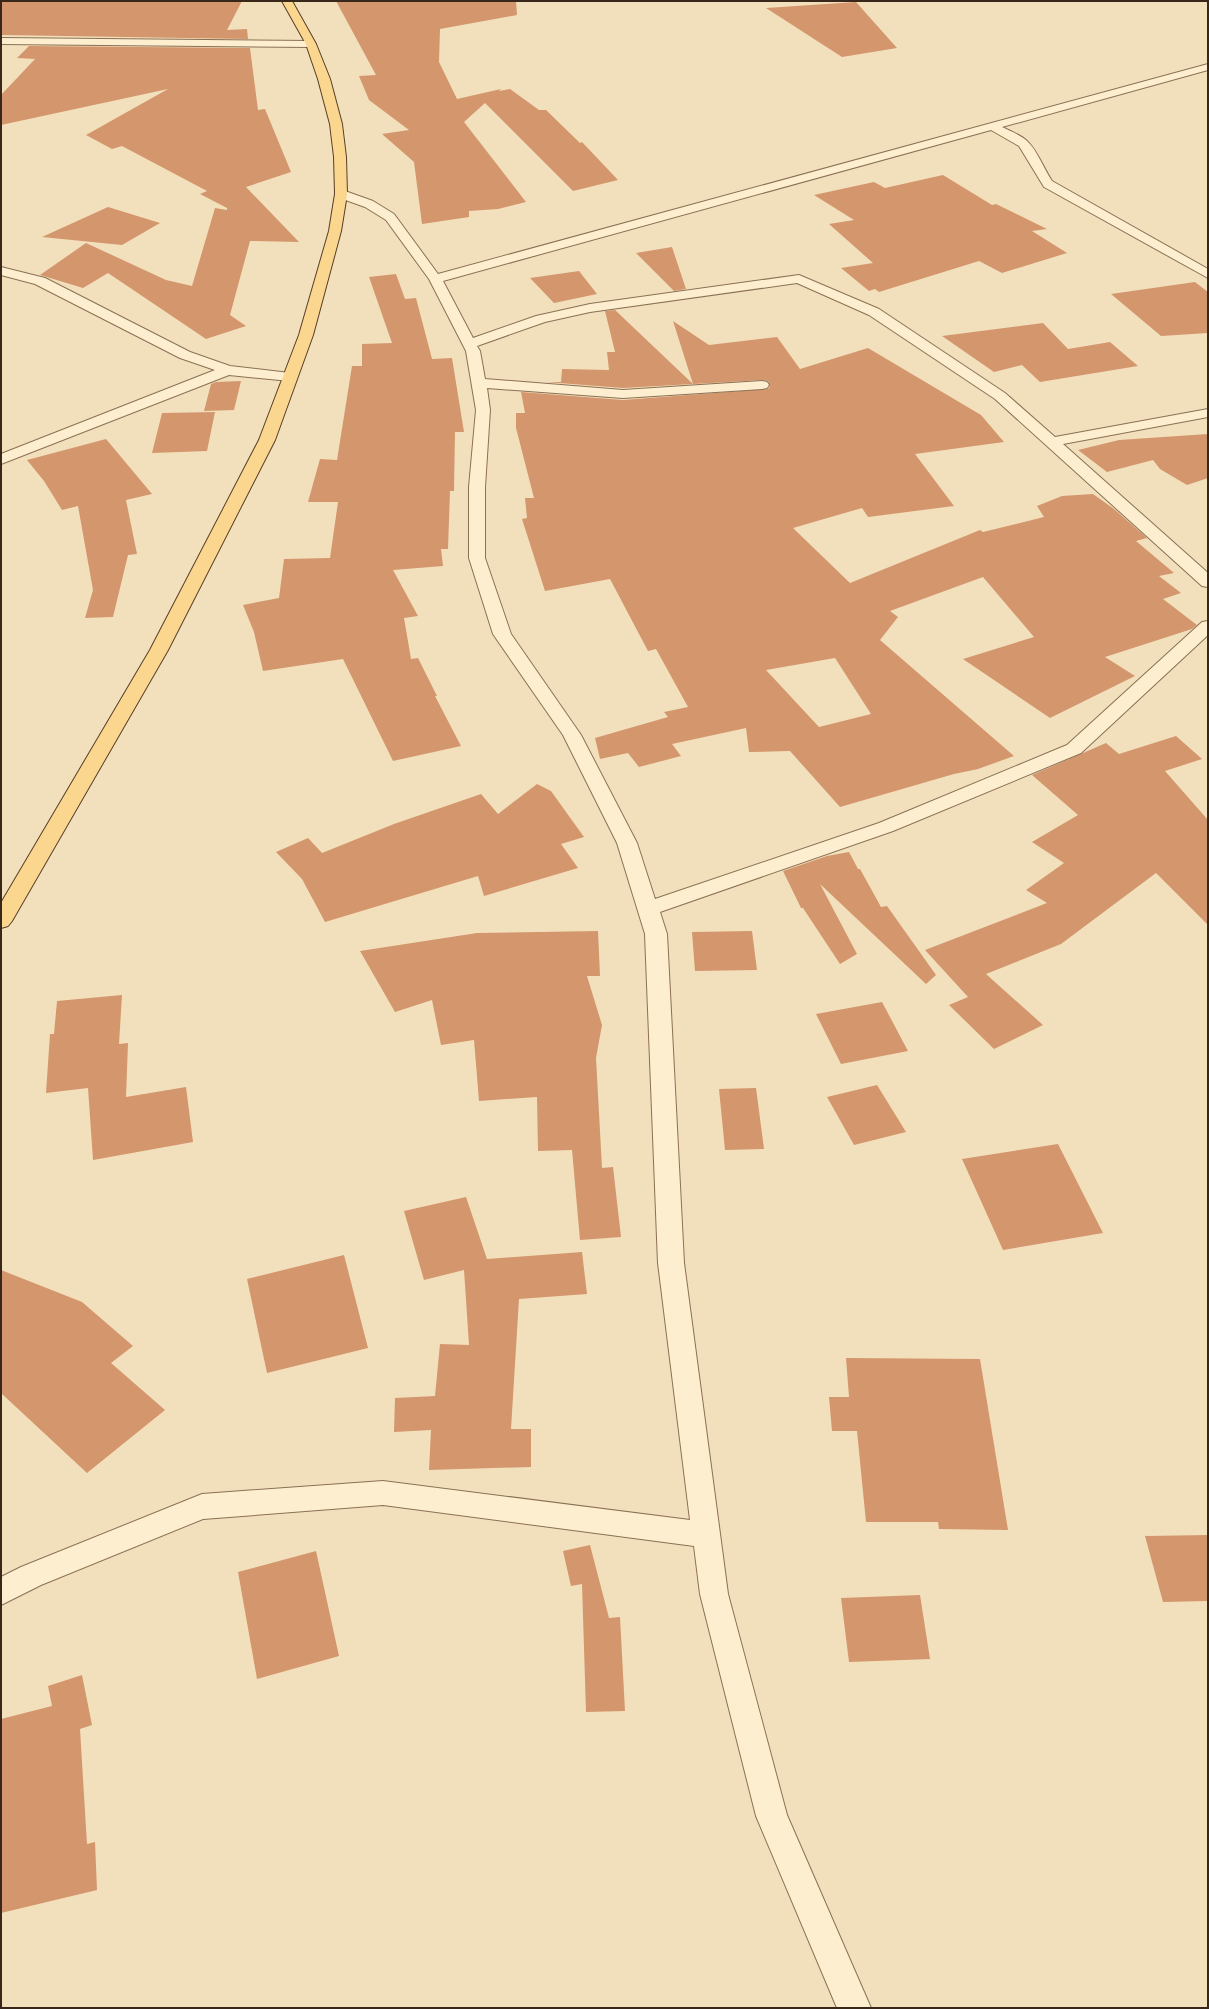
<svg xmlns="http://www.w3.org/2000/svg" width="1209" height="2009" viewBox="0 0 1209 2009" font-family="Bitter,serif">
	<style>
		.building { fill: #d4966d; fill-rule: evenodd }
		.lines { fill: none; stroke-linecap: round; stroke-linejoin: round }
		.minor-casing { stroke: #8b7054; stroke-width: 2 }
		.major-casing { stroke: #583e29; stroke-width: 2 }
		.minor { fill: #fceecf; fill-rule: evenodd }
		.major { fill: #fad68e; fill-rule: evenodd }
	</style>
	<rect width="100%" height="100%" fill="#f2e0bc"/>
	<g class="building">
		<polygon points="1,1 242,1 227,30 247,29 248,39 1,35"/>
		<polygon points="336,1 516,1 517,15 440,29 439,62 457,99 501,89 499,91 510,89 539,110 546,110 580,143 582,142 618,180 573,191 485,103 464,122 526,202 498,209 469,211 469,217 422,224 414,162 382,134 409,130 369,100 359,76 376,75"/>
		<polygon points="856,2 897,48 842,57 766,8"/>
		<polygon points="29,46 250,48 258,110 265,109 291,172 246,187 299,242 250,241 230,315 246,326 206,339 108,273 83,288 40,275 86,243 166,280 192,286 215,208 227,210 227,208 200,194 207,191 122,146 112,149 86,135 168,89 1,125 1,95 35,59 17,58"/>
		<polygon points="943,175 992,205 996,204 1047,229 1032,231 1067,253 1002,273 979,261 879,292 875,289 869,291 841,268 873,263 829,224 854,220 814,195 874,182 885,188"/>
		<polygon points="108,207 160,223 122,245 42,237"/>
		<polygon points="672,247 686,289 674,291 636,253"/>
		<polygon points="579,271 597,294 554,303 530,278"/>
		<polygon points="396,274 405,299 416,298 432,359 452,358 464,432 455,432 454,491 450,491 448,549 441,549 443,566 393,570 418,616 404,618 411,659 418,658 437,696 435,696 461,746 393,761 343,659 263,671 254,632 243,605 279,598 284,559 330,558 338,502 308,502 320,459 337,460 352,366 362,366 362,344 392,343 369,277"/>
		<polygon points="1195,282 1208,292 1208,333 1161,336 1111,294"/>
		<polygon points="615,310 693,384 623,388 546,382 561,382 562,369 609,370 607,352 615,352 605,311"/>
		<path d="M 673,321 L 709,345 L 777,337 L 800,369 L 868,348 L 981,415 L 1004,442 L 915,454 L 954,506 L 868,517 L 862,508 L 793,528 L 850,583 L 980,530 L 983,532 L 1044,517 L 1037,506 L 1062,496 L 1093,494 L 1114,509 L 1147,538 L 1136,541 L 1174,573 L 1159,576 L 1181,593 L 1163,599 L 1197,625 L 1192,629 L 1105,657 L 1135,676 L 1050,718 L 963,659 L 1034,637 L 983,577 L 890,611 L 898,617 L 880,640 L 1014,756 L 978,769 L 954,774 L 840,807 L 790,751 L 749,752 L 746,728 L 672,744 L 681,756 L 639,767 L 628,753 L 600,759 L 595,738 L 668,717 L 664,712 L 688,707 L 656,649 L 648,651 L 610,579 L 545,591 L 522,519 L 527,518 L 525,498 L 534,498 L 516,428 L 516,413 L 525,413 L 521,392 L 623,400 L 768,389 L 770,386 L 768,381 L 762,380 L 693,384 ZM 835,658 L 871,714 L 819,727 L 766,670 Z"/>
		<polygon points="1043,323 1068,349 1110,342 1138,366 1040,382 1022,365 994,372 942,336"/>
		<polygon points="241,381 234,410 204,411 211,384 216,382"/>
		<polygon points="215,412 207,451 152,453 162,413"/>
		<polygon points="1208,434 1208,478 1187,485 1160,469 1153,460 1107,472 1078,450 1119,440"/>
		<polygon points="106,439 152,494 126,500 137,554 128,555 113,617 85,618 93,590 78,506 62,510 44,481 27,460"/>
		<polygon points="1176,736 1202,759 1165,771 1208,820 1208,925 1156,873 1061,944 986,974 1043,1025 994,1049 949,1005 968,997 925,950 1047,903 1026,890 1064,863 1032,842 1078,815 1032,775 1106,743 1119,754"/>
		<polygon points="537,784 551,791 584,837 561,844 578,868 484,896 478,876 325,922 302,879 276,852 308,838 322,853 394,824 481,794 498,814"/>
		<polygon points="849,852 858,869 860,869 881,907 887,906 936,975 926,984 820,884 857,954 840,964 803,908 801,908 783,871 827,856"/>
		<polygon points="598,931 600,976 587,976 602,1025 596,1058 602,1168 613,1167 621,1237 580,1240 572,1150 538,1151 537,1097 479,1101 474,1040 441,1045 432,1000 395,1012 360,951 477,933"/>
		<polygon points="752,931 757,970 695,971 692,932"/>
		<polygon points="122,995 119,1044 128,1043 126,1097 186,1087 193,1142 93,1160 88,1088 46,1093 50,1034 54,1034 57,1001"/>
		<polygon points="882,1002 908,1051 841,1064 816,1014"/>
		<polygon points="877,1085 906,1132 854,1145 827,1097"/>
		<polygon points="756,1088 764,1149 725,1150 719,1089"/>
		<polygon points="1058,1144 1103,1233 1003,1250 962,1159"/>
		<polygon points="466,1197 487,1259 582,1252 587,1294 519,1299 511,1429 531,1429 531,1467 429,1470 431,1430 394,1432 395,1398 435,1396 440,1344 469,1345 464,1270 424,1280 404,1211"/>
		<polygon points="344,1255 368,1348 267,1373 247,1279"/>
		<polygon points="1,1270 82,1302 133,1346 111,1363 165,1410 87,1473 1,1393"/>
		<polygon points="846,1358 980,1359 1008,1530 939,1529 938,1522 866,1522 857,1431 832,1431 829,1397 849,1397"/>
		<polygon points="1208,1535 1208,1601 1163,1602 1145,1536"/>
		<polygon points="590,1545 609,1618 620,1617 625,1711 586,1712 582,1584 571,1586 563,1551"/>
		<polygon points="316,1551 339,1656 257,1679 238,1572"/>
		<polygon points="920,1595 930,1659 849,1662 841,1598"/>
		<polygon points="82,1675 92,1725 80,1729 87,1844 95,1842 97,1890 1,1913 1,1719 52,1706 48,1686"/>
	</g>
	<g class="lines">
		<defs>
			<g id="minor">
				<polygon points="1,38 311,41 316,44 311,47 1,44"/>
				<path d="M 1208,64 L 1208,70 L 1002,127 C 1010,131 1021,135 1027,141 C 1037,150 1044,169 1052,181 L 1208,269 L 1208,278 L 1044,187 L 1019,146 L 991,130 L 443,281 L 473,338 L 536,316 L 590,304 L 799,275 L 879,309 L 1005,393 L 1055,437 L 1208,409 L 1208,417 L 1063,444 L 1208,573 L 1208,587 L 1202,586 L 995,399 L 869,315 L 797,283 L 590,312 L 545,322 L 477,346 L 480,351 L 485,379 L 623,390 L 762,381 L 767,382 L 769,385 L 767,388 L 762,389 L 623,398 L 487,388 L 490,410 L 485,487 L 485,558 L 511,634 L 581,735 L 637,843 L 655,899 L 879,823 L 1067,745 L 1202,622 L 1208,621 L 1208,635 L 1081,753 L 893,831 L 660,912 L 667,934 L 684,1263 L 728,1594 L 787,1815 L 871,2008 L 837,2008 L 756,1816 L 700,1594 L 694,1546 L 383,1505 L 203,1519 L 41,1585 L 1,1605 L 1,1577 L 21,1567 L 202,1494 L 383,1481 L 690,1520 L 658,1263 L 645,934 L 617,843 L 563,735 L 493,634 L 469,558 L 469,487 L 476,410 L 466,351 L 429,279 L 386,220 L 365,207 L 337,197 L 335,194 L 337,191 L 345,191 L 373,201 L 394,214 L 438,274 Z"/>
				<polygon points="1,267 45,278 190,352 230,366 290,373 295,374 297,377 295,380 290,381 229,375 1,464 1,454 215,370 180,358 35,284 1,275"/>
			</g>
			<polygon id="major" points="282,1 292,1 316,44 330,79 342,124 346,157 347,194 341,231 313,335 275,440 168,650 12,921 8,926 1,928 1,903 150,650 259,440 299,335 329,231 335,194 334,157 330,124 318,79 306,44"/>
		</defs>
		<use href="#minor" class="minor-casing"/>
		<use href="#major" class="major-casing"/>
		<use href="#minor" class="minor"/>
		<use href="#major" class="major"/>
	</g>
	<rect width="1209" height="2009" fill="none" stroke="#39281a" stroke-width="4"/>
</svg>
